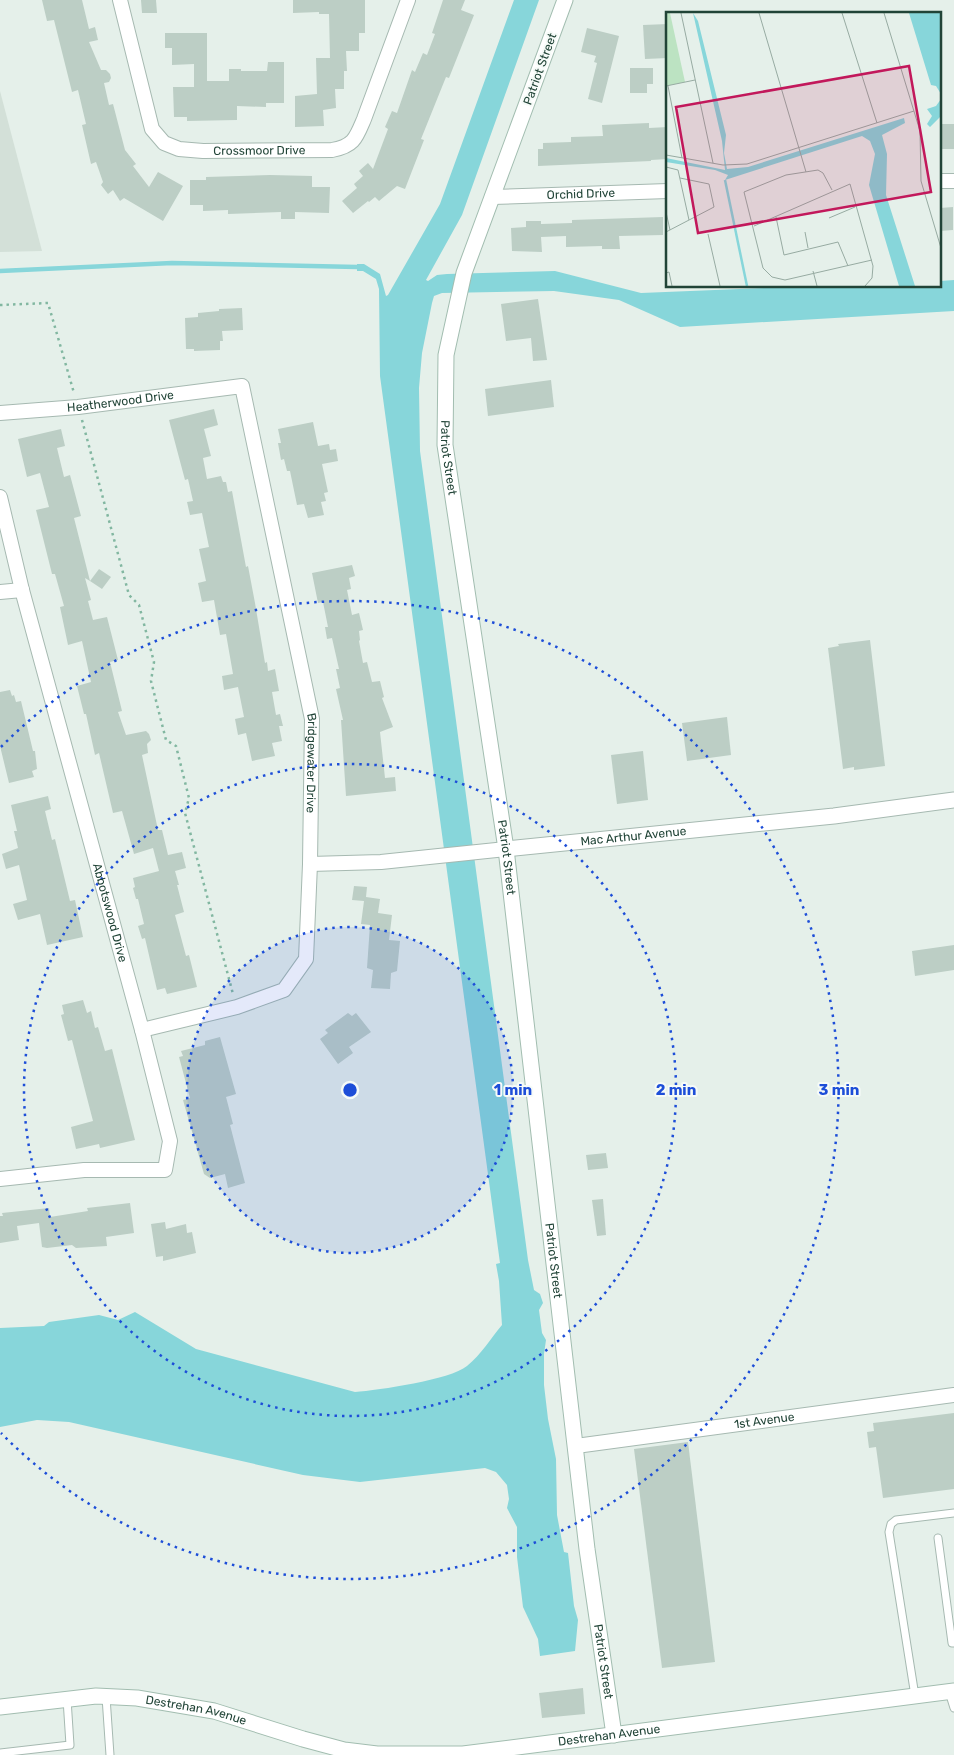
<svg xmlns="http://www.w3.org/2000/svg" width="954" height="1755" viewBox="0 0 954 1755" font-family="Rubik,sans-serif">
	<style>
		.built { fill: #d3e0d8 }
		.water { fill: #87d6da }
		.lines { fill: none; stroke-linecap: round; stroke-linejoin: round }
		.stream { stroke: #87d6da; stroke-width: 4.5 }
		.building { fill: #bccec5 }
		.service-casing { stroke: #a6b9b1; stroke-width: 9 }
		.minor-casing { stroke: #a6b9b1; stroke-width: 16 }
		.tertiary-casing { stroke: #a6b9b1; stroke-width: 17 }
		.secondary-casing { stroke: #a2bdb0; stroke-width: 17 }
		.path { stroke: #82b7a1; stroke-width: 2.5; stroke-dasharray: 2.5 4; stroke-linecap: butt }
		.service { stroke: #fff; stroke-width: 7 }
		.minor { stroke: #fff; stroke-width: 14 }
		.tertiary { stroke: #fff; stroke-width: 15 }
		.secondary { stroke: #fff; stroke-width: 15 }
		.ring { fill: none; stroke: #1d4ed8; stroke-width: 2.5; stroke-dasharray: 2.5 5 }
		.labels { text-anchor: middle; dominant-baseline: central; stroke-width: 4; stroke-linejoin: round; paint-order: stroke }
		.street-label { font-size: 12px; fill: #214437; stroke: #f6fbf8 }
		.inset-river { fill: none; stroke: #87d6da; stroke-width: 2.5 }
		.inset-road { fill: none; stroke: #97aba2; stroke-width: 1 }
		.view { fill: #c2185b; fill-opacity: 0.15; stroke: #c2185b; stroke-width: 2.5 }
		.inset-edge { fill: none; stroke: #214437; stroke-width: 2.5 }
		.centre { fill: #1d4ed8; stroke: #f6fbf8; stroke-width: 2.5 }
		.ring-label { font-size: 15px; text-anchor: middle; font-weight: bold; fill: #1d4ed8; stroke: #f6fbf8; stroke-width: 4; stroke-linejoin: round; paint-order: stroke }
	</style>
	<rect width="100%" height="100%" fill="#e5f0ea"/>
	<polygon class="built" points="0,91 42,251 0,252"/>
	<path class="water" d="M 514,0 L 539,0 L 462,215 L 426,280 L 428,281 L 437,275 L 447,274 L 555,271 L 641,293 L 809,286 L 940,286 L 940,281 L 954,280 L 954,311 L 680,327 L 619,300 L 554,291 L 442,293 L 434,296 L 432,303 L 422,353 L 419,388 L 420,451 L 528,1260 L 534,1290 L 540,1294 L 543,1303 L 539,1310 L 542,1333 L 546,1340 L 544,1354 L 544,1385 L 548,1419 L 556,1459 L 557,1515 L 564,1552 L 568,1553 L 574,1606 L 578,1620 L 575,1651 L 540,1656 L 538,1639 L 523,1607 L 517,1557 L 517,1527 L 507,1508 L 509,1499 L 507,1485 L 496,1472 L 485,1468 L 360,1482 L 303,1475 L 69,1422 L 37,1420 L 0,1427 L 0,1328 L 44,1326 L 49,1322 L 99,1315 L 118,1320 L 135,1312 L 196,1349 L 355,1392 C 379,1390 450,1380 467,1366 C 481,1355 491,1338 502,1325 L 499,1281 L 496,1264 L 500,1263 L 380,376 L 379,289 L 376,279 L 363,271 L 357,271 L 357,264 L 364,264 L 380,274 L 386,296 L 388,295 L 440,204 Z"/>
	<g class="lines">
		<polyline class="stream" points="0,271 172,263 357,267"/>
	</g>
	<g class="building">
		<polygon points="42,0 82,0 89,29 95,27 98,40 89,42 101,70 106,70 110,74 111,78 109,82 104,83 109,105 113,104 125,150 136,164 133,166 149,187 158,172 183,186 163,221 124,198 120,201 113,190 108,194 101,185 103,182 96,162 91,164 82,125 86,124 78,90 72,92 54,20 47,21"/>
		<polygon points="141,0 156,0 157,13 142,13"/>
		<polygon points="293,0 365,0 365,33 359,33 359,51 346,51 347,71 344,71 344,89 335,89 336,108 323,110 324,126 295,127 295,96 317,94 316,58 330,58 329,14 319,14 319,12 293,13"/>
		<polygon points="443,0 465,0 461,10 474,15 449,78 446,77 421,139 424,140 405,189 397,186 379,201 375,197 369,202 368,201 353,213 342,201 357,188 354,184 363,176 359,171 368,163 373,169 388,129 385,127 392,111 397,113 412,70 415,72 423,53 427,55 435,34 432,33"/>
		<polygon points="668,24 668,58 645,59 643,25"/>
		<polygon points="587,28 619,36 602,103 588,99 597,63 594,62 596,56 581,52"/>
		<polygon points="165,33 207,33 207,81 229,81 229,69 241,69 241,71 267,71 268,62 284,62 284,103 266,103 266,107 237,106 237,120 187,121 187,117 174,117 173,87 194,87 194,64 172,65 172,48 165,48"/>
		<polygon points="630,68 653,68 653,84 647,84 647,93 630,93"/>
		<polygon points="649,123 649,128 668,127 668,159 651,160 651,161 538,166 538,149 543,149 543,143 571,142 571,137 603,136 602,125"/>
		<polygon points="942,124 954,124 954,149 940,149 940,131 942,131"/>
		<polygon points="270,175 312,176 312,187 330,187 329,213 295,212 295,219 281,219 281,212 228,214 228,210 203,211 203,205 190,205 190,180 206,180 206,177"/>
		<polygon points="953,207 953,230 940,231 940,208"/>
		<polygon points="663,217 663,235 619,236 620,249 602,249 602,246 566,247 566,236 541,237 542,252 512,251 511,228 526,227 526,221 541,221 541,224 572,223 572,220"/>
		<polygon points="538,299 547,360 533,361 531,338 506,341 501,304"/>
		<polygon points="242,308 243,330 222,331 223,341 220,341 220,350 194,351 194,349 186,349 185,318 198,317 198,313 219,311 219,309"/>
		<polygon points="551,380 554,407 488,416 485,389"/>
		<polygon points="214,409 218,425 204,429 211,456 203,458 207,479 221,476 223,482 226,482 228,492 232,491 246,567 248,566 255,603 265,663 267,662 268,671 275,669 279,691 272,692 276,715 280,714 283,726 279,726 282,741 272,743 275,756 252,761 246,733 238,735 235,719 244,717 238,687 224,690 222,676 233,674 226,634 220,635 214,600 202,602 198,583 206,581 199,549 209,547 202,513 190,515 187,502 193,501 188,479 185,480 169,420"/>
		<polygon points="313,422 318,446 329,444 330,450 336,449 338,461 322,464 328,492 324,493 326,501 321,502 324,515 308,518 304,504 297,505 290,471 287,471 284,459 281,460 278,443 281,443 278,429"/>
		<polygon points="61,429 65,446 57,448 64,477 70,475 81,516 74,518 90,581 85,578 91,600 88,601 93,620 107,617 118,660 110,662 122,711 118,712 126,735 146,731 149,734 151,740 147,744 148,753 142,755 158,830 162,830 168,855 182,852 186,868 175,871 179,885 177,885 184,912 175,915 186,956 189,955 197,987 167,994 165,988 157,990 145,938 142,939 138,926 144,924 138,899 136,899 133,888 135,887 133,878 159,871 153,848 134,854 122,811 113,813 99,753 95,755 86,714 84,714 77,686 91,682 82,641 68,645 60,607 64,606 55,574 52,574 36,510 49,507 40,473 27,477 18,439"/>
		<polygon points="352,565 355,576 349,578 351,589 347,590 352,615 359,613 363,630 359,631 360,640 359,641 363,663 367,662 372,682 380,681 384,697 382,698 393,727 380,732 385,778 395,777 396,791 346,796 341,720 343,720 336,689 340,688 336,669 339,669 332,638 327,639 325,627 328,627 323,602 318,603 312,573"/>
		<polygon points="99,569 111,577 102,589 90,581"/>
		<polygon points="870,640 885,766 854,770 854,767 843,769 828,648 839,646 838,644"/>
		<polygon points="10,690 12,696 14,695 16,702 21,701 33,751 35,751 37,769 32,771 34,777 9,783 0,746 0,692"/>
		<polygon points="727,717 731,755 687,761 682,723"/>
		<polygon points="643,751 648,800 617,804 611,755"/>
		<polygon points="48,796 51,809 45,811 52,840 55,839 70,901 75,900 83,937 47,945 40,914 18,920 13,904 27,900 19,865 6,869 2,854 18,848 14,831 17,831 11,805"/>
		<polygon points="354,886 367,887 366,897 380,899 378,913 392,915 389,940 400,941 397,971 391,973 390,989 371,988 373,970 367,968 370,925 361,924 364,901 352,900"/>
		<polygon points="954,945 954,970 915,976 912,951"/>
		<polygon points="83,1000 87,1013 91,1011 95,1028 98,1027 105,1051 112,1049 135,1140 100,1148 99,1144 76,1149 71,1127 93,1121 72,1040 68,1041 61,1015 64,1014 62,1005"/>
		<polygon points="348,1013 352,1016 356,1013 371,1032 349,1047 353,1053 338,1064 320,1039 328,1033 325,1030"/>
		<polygon points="220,1037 236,1094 226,1097 233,1124 230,1125 245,1183 228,1188 225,1174 210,1178 204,1174 183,1100 190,1098 179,1057 183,1056 181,1051 205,1045 205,1041"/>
		<polygon points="606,1153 608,1168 588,1170 586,1155"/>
		<polygon points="603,1199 606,1235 597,1236 592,1200"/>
		<polygon points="130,1203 134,1233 106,1237 107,1246 76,1248 72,1245 47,1248 42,1247 39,1223 17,1226 19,1240 0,1243 0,1216 3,1216 2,1213 49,1208 50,1217 88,1211 87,1208"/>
		<polygon points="165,1222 166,1229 186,1224 187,1233 192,1232 196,1253 163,1261 163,1256 156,1257 151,1224"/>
		<polygon points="954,1413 954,1489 883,1498 876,1447 869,1448 867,1432 874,1431 873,1423"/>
		<polygon points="688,1442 715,1662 662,1668 634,1449"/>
		<polygon points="583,1688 585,1714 542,1718 539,1693"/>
	</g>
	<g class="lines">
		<defs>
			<g id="service">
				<polyline points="938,1538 952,1643 954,1643"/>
				<polyline points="949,1692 954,1708"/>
				<polyline points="915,1696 889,1532 891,1524 896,1520 954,1513"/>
				<polyline points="106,1697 110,1755"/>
				<polyline points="0,1753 70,1745 67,1699"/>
			</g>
			<g id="minor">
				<path id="s1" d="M 120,0 L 152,129 L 164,143 L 179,149 L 203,151 L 332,150 C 354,146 356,138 364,119 L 408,0"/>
				<polyline points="940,181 954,181"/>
				<path id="s2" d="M 492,197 L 668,191"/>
				<path id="s3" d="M 0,413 L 78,407 L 242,386 L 312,719 L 310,864 L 306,959 L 284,990 L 237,1007 L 142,1030"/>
				<path id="s4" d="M 0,497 L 22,590 L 142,1030 L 170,1141 L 165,1170 L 84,1170 L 0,1179"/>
				<polyline points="0,592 22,590"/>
				<polyline points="310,864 381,862 506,849"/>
				<path id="s5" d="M 576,1446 L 954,1395"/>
			</g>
			<g id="tertiary">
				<path id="s6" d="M 506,849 L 834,816 L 954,800"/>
			</g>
			<g id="secondary">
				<path id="s7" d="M 565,0 L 464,273 L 446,355 L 445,445 L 506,849 L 587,1549 L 614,1735"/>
				<path id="s8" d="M 0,1707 L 96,1696 L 137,1698 L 214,1711 L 303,1739 L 344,1750 L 377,1754 L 463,1754 L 954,1691"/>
			</g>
		</defs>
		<use href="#service" class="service-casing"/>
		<use href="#minor" class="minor-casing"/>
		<use href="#tertiary" class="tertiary-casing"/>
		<use href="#secondary" class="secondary-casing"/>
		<g class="path">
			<polyline points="0,305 48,303 74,393"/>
			<polyline points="82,420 129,595 139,605 154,662 151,681 166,740 176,746 189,798 185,813 233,994"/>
		</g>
		<use href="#service" class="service"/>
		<use href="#minor" class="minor"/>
		<use href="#tertiary" class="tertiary"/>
		<use href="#secondary" class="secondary"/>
	</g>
	<circle cx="350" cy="1090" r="163" fill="#1d4ed8" fill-opacity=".12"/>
	<g class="ring">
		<circle cx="350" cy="1090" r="163"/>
		<circle cx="350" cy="1090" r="326"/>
		<path d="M1 747A489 489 0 1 1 1 1433"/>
	</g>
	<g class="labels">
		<g class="street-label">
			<text transform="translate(540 69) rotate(-70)">Patriot Street</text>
			<text stroke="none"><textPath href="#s1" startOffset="248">Crossmoor Drive</textPath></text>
			<text stroke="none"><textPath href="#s2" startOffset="89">Orchid Drive</textPath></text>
			<text stroke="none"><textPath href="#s3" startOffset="121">Heatherwood Drive</textPath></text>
			<text stroke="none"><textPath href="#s7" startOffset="478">Patriot Street</textPath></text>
			<text stroke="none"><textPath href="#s3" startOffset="628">Bridgewater Drive</textPath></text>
			<text stroke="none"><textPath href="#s6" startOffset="128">Mac Arthur Avenue</textPath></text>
			<text stroke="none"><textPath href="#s7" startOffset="882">Patriot Street</textPath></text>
			<text stroke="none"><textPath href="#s4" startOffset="430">Abbotswood Drive</textPath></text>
			<text stroke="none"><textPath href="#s7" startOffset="1288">Patriot Street</textPath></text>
			<text stroke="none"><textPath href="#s5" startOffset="190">1st Avenue</textPath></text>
			<text stroke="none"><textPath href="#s7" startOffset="1692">Patriot Street</textPath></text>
			<text stroke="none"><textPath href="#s8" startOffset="198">Destrehan Avenue</textPath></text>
			<text stroke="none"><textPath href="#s8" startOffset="618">Destrehan Avenue</textPath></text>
		</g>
	</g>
	<g transform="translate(666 12)">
		<rect width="275" height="275" fill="#e5f0ea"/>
		<path d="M 0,1 L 4,1 L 19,70 L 0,74 Z" fill="#bce3c2"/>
		<path d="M 27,1 L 32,9 L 60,123 L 58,141 L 61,157 L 82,155 L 238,106 L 239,111 L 216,123 L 221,142 L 220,183 L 249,274 L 233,274 L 203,173 L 209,142 L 204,129 L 196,124 L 59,168 L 62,163 L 49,158 L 0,150 L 0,146 L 59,158 L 56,129 ZM 243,1 L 275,1 L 275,82 L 270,74 L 265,73 ZM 275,87 L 275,104 L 264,115 L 261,112 L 266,104 L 261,97 L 270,94 Z" fill="#87d6da"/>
		<path class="inset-river" d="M 59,168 L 81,274"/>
		<path class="inset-road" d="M 15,1 L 47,151M 93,1 L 140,160M 176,1 L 211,111M 218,1 L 254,119 L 255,169 L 275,236M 0,74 L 29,68M 2,74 L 16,146M 0,143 L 57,153 L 81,152 L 248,99M 0,155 L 12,158 L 23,208M 166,178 L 157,161 L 152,158 L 120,163 L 78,180 L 97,256 L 106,265 L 119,268 L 206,248M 0,200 L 4,218M 110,205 L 118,243 L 172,230 L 182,254M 163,206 L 189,195M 88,214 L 184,172 L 207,254 L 206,266 L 199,274M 0,220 L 48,195 L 43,172 L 14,166M 139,220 L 142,236M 42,222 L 54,274M 147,259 L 151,274M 0,261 L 3,260 L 6,274"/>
		<path class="view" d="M 243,54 L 265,180 L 32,221 L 10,95 Z"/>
		<rect width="275" height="275" class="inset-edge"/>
	</g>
	<circle cx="350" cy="1090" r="8" class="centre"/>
	<g class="ring-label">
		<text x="513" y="1095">1 min</text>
		<text x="676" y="1095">2 min</text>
		<text x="839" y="1095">3 min</text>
	</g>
</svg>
